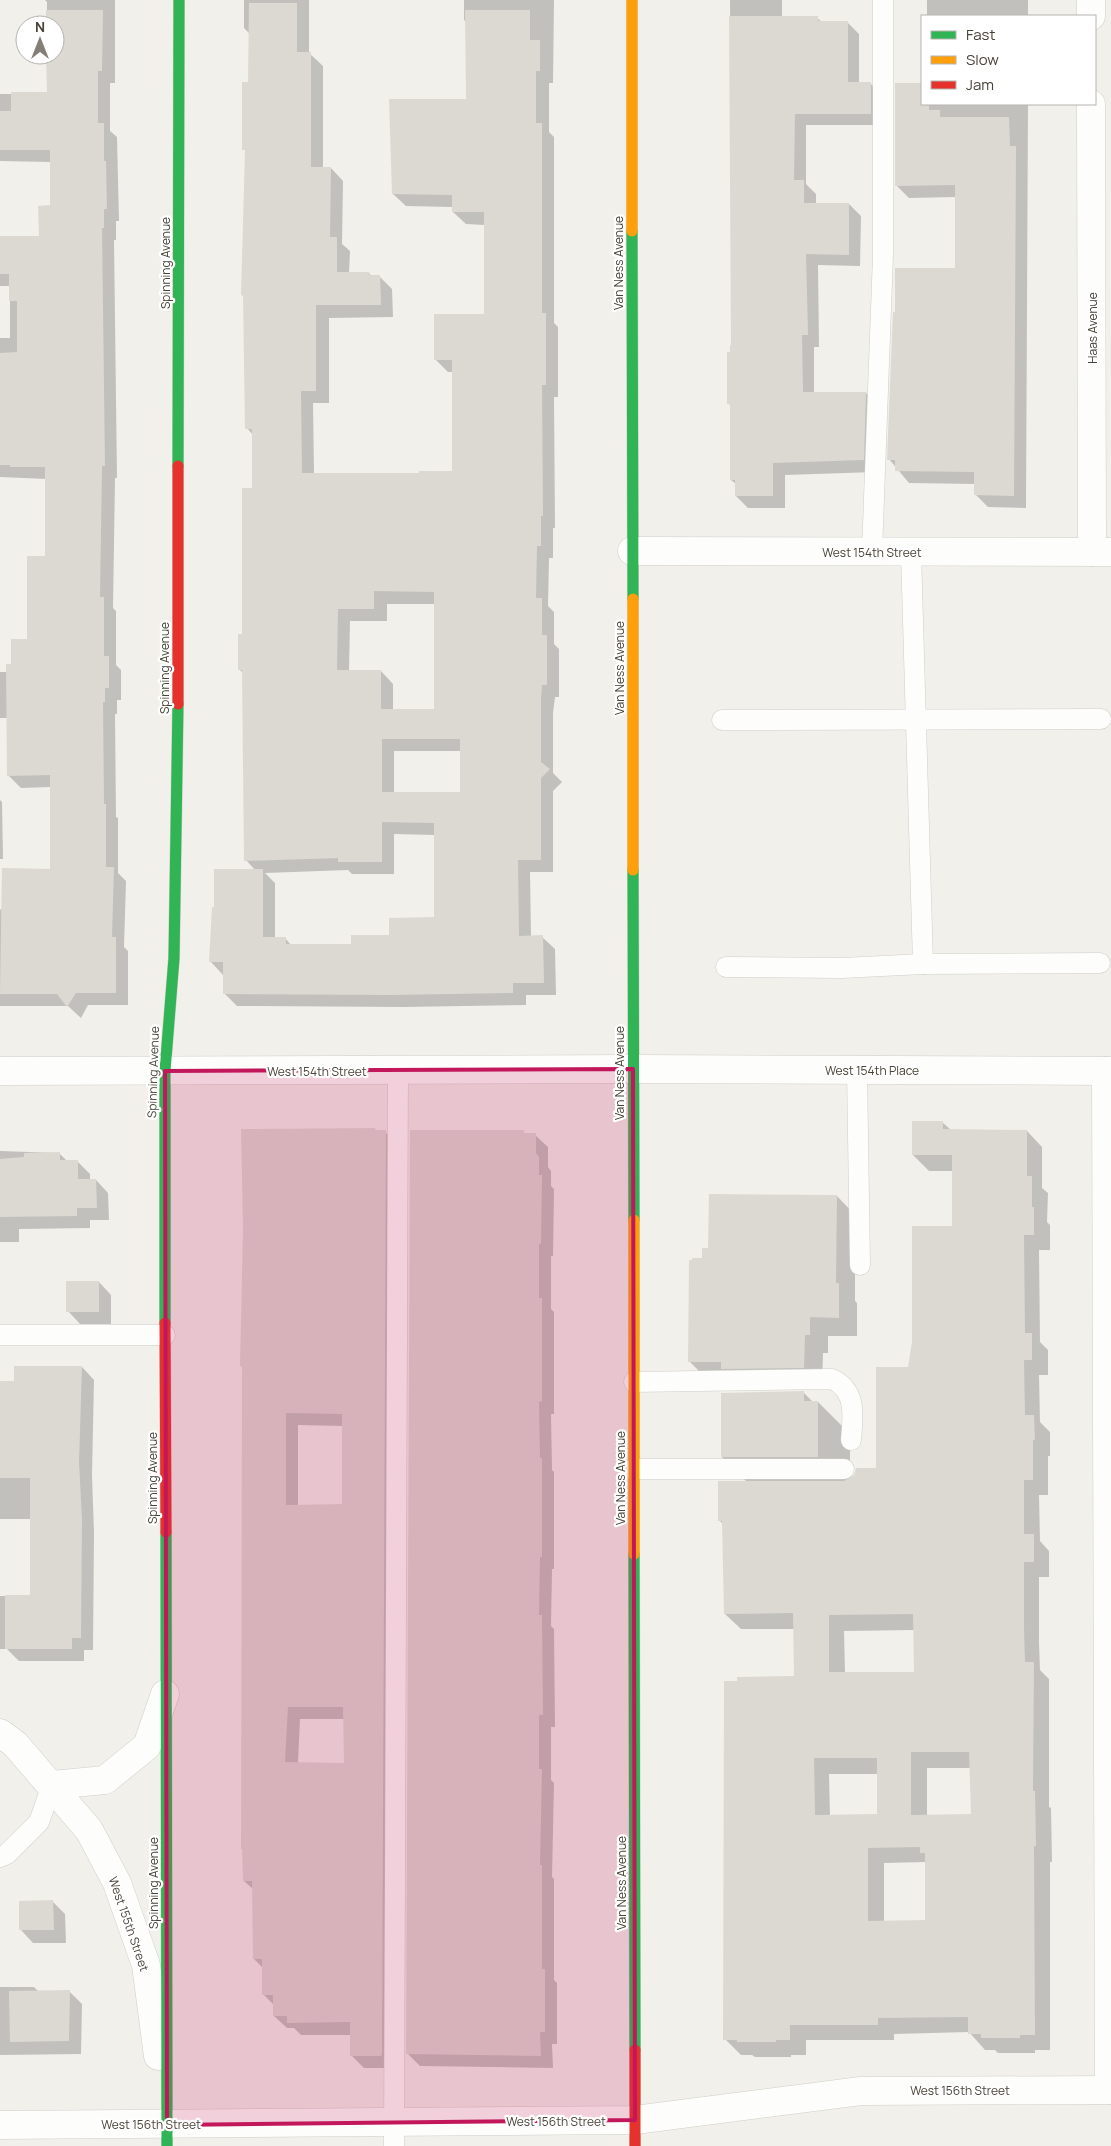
<svg xmlns="http://www.w3.org/2000/svg" width="1111" height="2146" viewBox="0 0 1111 2146" font-family="Manrope,sans-serif">
	<style>
		.shadow { fill: #0003; fill-rule: evenodd }
		.building { fill: #dcd9d3; fill-rule: evenodd }
		.lines { fill: none; stroke-linecap: round; stroke-linejoin: round }
		.lane-casing { stroke: #d0cec9; stroke-width: 21 }
		.street-casing { stroke: #d0cec9; stroke-width: 29 }
		.fast-casing { stroke: #d2cdc2; stroke-width: 12 }
		.slow-casing { stroke: #d2cdc2; stroke-width: 12 }
		.jam-casing { stroke: #d2cdc2; stroke-width: 12 }
		.lane { stroke: #fdfdfc; stroke-width: 20 }
		.street { stroke: #fdfdfc; stroke-width: 28 }
		.fast { stroke: #30b455; stroke-width: 11 }
		.slow { stroke: #ff9f0a; stroke-width: 11 }
		.jam { stroke: #e5322d; stroke-width: 11 }
		.marked { fill: #c2185b; fill-opacity: 0.2; stroke: #c2185b; stroke-width: 4; stroke-linejoin: round }
		.labels { text-anchor: middle; dominant-baseline: central; stroke-width: 4.5; stroke-linejoin: round; paint-order: stroke }
		.street-label { font-size: 12px; fill: #484237; stroke: #fff }
	</style>
	<rect width="100%" height="100%" fill="#f2f0eb"/>
	<g class="shadow">
		<polygon points="45,0 115,0 115,83 110,83 110,131 117,137 119,221 116,221 116,240 114,240 117,478 115,478 113,608 116,611 116,665 121,670 121,700 117,700 117,714 115,714 116,817 118,818 118,873 126,881 124,947 128,951 128,1005 88,1005 81,1018 68,1006 0,1006 0,910 51,870 51,787 21,788 8,775 8,718 0,718 0,672 6,672 6,665 13,665 28,640 47,558 47,479 0,477 0,338 10,338 10,286 0,286 0,237 40,237 51,206 51,162 0,161 0,94 48,94 47,55 55,55 55,25 47,25 47,2"/>
		<path d="M 244,0 L 309,0 L 309,53 L 323,66 L 323,168 L 331,168 L 343,181 L 342,244 L 350,251 L 349,273 L 369,273 L 372,277 L 380,277 L 392,289 L 393,317 L 329,318 L 329,403 L 313,403 L 314,474 L 420,474 L 453,472 L 453,372 L 448,372 L 435,359 L 485,316 L 485,225 L 466,224 L 453,212 L 453,207 L 406,206 L 393,194 L 467,101 L 466,22 L 464,20 L 464,0 L 554,0 L 553,83 L 549,83 L 549,132 L 554,137 L 554,323 L 558,327 L 558,397 L 554,397 L 555,528 L 553,528 L 553,558 L 549,558 L 548,606 L 554,612 L 554,644 L 559,649 L 559,697 L 555,697 L 553,713 L 553,773 L 562,782 L 553,791 L 553,872 L 530,872 L 531,937 L 542,937 L 555,949 L 556,995 L 526,995 L 526,1005 L 404,1007 L 237,1006 L 225,994 L 223,975 L 211,962 L 255,870 L 246,860 L 244,674 L 239,669 L 244,635 L 253,489 L 253,435 L 247,428 L 244,297 L 242,295 L 246,151 L 244,149 L 249,83 L 250,34 L 244,28 ZM 387,604 L 436,604 L 436,710 L 393,710 L 393,684 L 381,671 L 349,671 L 350,621 L 387,621 ZM 394,751 L 461,751 L 461,793 L 394,793 ZM 394,834 L 435,835 L 435,919 L 390,936 L 352,945 L 291,945 L 285,938 L 275,938 L 275,883 L 265,873 L 348,870 L 352,874 L 394,874 Z"/>
		<polygon points="730,0 782,0 782,18 817,18 822,22 847,22 859,34 859,83 871,84 883,96 883,125 806,125 806,184 816,194 816,204 849,204 861,216 860,266 818,265 819,347 814,347 814,393 866,393 878,405 875,472 785,475 785,508 748,508 736,496 736,484 731,480 731,406 729,404 733,347"/>
		<rect x="927" y="0" width="101" height="16"/>
		<polygon points="896,84 922,84 922,104 1028,104 1026,508 988,507 975,494 975,484 909,483 889,459 956,270 956,197 909,198 896,185"/>
		<polygon points="0,800 2,802 3,859 0,859"/>
		<path d="M 942,1122 L 951,1130 L 1027,1131 L 1042,1147 L 1042,1188 L 1048,1193 L 1047,1222 L 1050,1225 L 1050,1250 L 1039,1250 L 1040,1342 L 1048,1350 L 1048,1375 L 1039,1375 L 1040,1422 L 1050,1432 L 1050,1456 L 1048,1456 L 1048,1495 L 1039,1495 L 1040,1541 L 1049,1551 L 1049,1577 L 1039,1577 L 1039,1643 L 1040,1670 L 1049,1679 L 1049,1807 L 1051,1808 L 1052,1862 L 1050,1862 L 1050,2050 L 1035,2050 L 1035,2053 L 998,2053 L 995,2050 L 985,2050 L 969,2032 L 894,2034 L 894,2040 L 806,2040 L 806,2055 L 791,2055 L 791,2057 L 755,2057 L 752,2055 L 741,2055 L 725,2039 L 795,1677 L 795,1629 L 741,1629 L 725,1614 L 724,1525 L 719,1520 L 747,1482 L 722,1457 L 804,1393 L 813,1402 L 818,1402 L 850,1434 L 850,1479 L 878,1469 L 953,1227 L 953,1171 L 929,1171 L 913,1155 ZM 914,1630 L 915,1673 L 845,1673 L 844,1631 ZM 927,1768 L 971,1768 L 972,1815 L 927,1816 ZM 829,1774 L 878,1774 L 878,1815 L 830,1816 ZM 926,1862 L 927,1922 L 884,1922 L 884,1863 Z"/>
		<path d="M 375,1129 L 377,1132 L 385,1132 L 398,1144 L 394,2068 L 364,2068 L 351,2055 L 351,2035 L 301,2035 L 294,2028 L 287,2028 L 274,2016 L 274,2005 L 263,1994 L 263,1968 L 254,1959 L 254,1890 L 244,1881 L 243,1368 L 241,1366 ZM 298,1425 L 343,1426 L 343,1506 L 298,1506 ZM 300,1719 L 344,1719 L 345,1764 L 298,1763 Z"/>
		<polygon points="523,1132 526,1135 535,1135 548,1147 548,1167 551,1171 551,1186 554,1189 553,1256 551,1256 551,1309 554,1312 554,1414 551,1414 552,1470 554,1472 554,1569 552,1569 551,1626 554,1629 555,1727 551,1727 551,1780 554,1783 552,1877 554,1879 554,1980 557,1983 557,2044 552,2044 553,2068 420,2066 407,2053"/>
		<polygon points="0,1151 59,1153 67,1161 77,1161 90,1174 90,1180 96,1180 108,1193 109,1220 90,1220 90,1228 19,1229 19,1242 0,1242"/>
		<polygon points="837,1196 855,1215 855,1301 857,1303 857,1336 828,1336 828,1353 823,1353 822,1386 708,1380 689,1361 704,1259 709,1249"/>
		<polygon points="99,1282 111,1295 111,1324 80,1324 68,1311"/>
		<polygon points="82,1367 94,1380 92,1475 94,1533 93,1650 84,1650 84,1661 19,1661 7,1649 0,1649 0,1596 31,1596 31,1519 0,1519 0,1382 15,1382"/>
		<polygon points="53,1902 65,1914 66,1943 33,1943 21,1930"/>
		<polygon points="0,1987 34,1987 39,1992 69,1991 82,2004 81,2054 0,2055"/>
	</g>
	<g class="building">
		<path d="M 249,3 L 297,3 L 297,52 L 311,52 L 311,167 L 331,167 L 330,237 L 337,237 L 337,272 L 369,272 L 369,275 L 380,275 L 381,305 L 316,305 L 316,391 L 301,391 L 302,473 L 419,473 L 419,471 L 452,471 L 452,360 L 434,360 L 434,314 L 484,314 L 484,212 L 452,212 L 452,195 L 392,194 L 389,99 L 466,99 L 465,10 L 530,10 L 530,40 L 540,40 L 540,71 L 536,71 L 536,123 L 542,123 L 542,313 L 546,313 L 546,385 L 542,385 L 543,516 L 541,516 L 541,546 L 537,546 L 536,598 L 542,598 L 542,635 L 547,635 L 547,685 L 542,685 L 541,700 L 541,762 L 550,769 L 541,778 L 541,860 L 518,860 L 519,936 L 543,935 L 544,983 L 513,983 L 513,993 L 391,995 L 223,994 L 223,962 L 209,962 L 212,907 L 214,907 L 214,869 L 263,869 L 263,937 L 286,937 L 286,944 L 351,944 L 351,935 L 389,935 L 389,918 L 434,917 L 434,823 L 382,822 L 382,862 L 338,862 L 338,858 L 244,861 L 242,670 L 238,670 L 238,634 L 242,634 L 242,488 L 252,488 L 252,429 L 245,429 L 243,295 L 241,295 L 245,150 L 242,150 L 242,82 L 248,82 ZM 374,591 L 434,592 L 434,709 L 381,709 L 381,670 L 337,670 L 338,609 L 374,609 ZM 382,739 L 460,739 L 460,792 L 382,792 Z"/>
		<polygon points="46,10 103,10 102,71 98,71 98,123 104,123 104,161 106,161 107,209 104,209 104,228 102,228 105,466 102,466 100,597 104,597 104,656 109,656 109,688 105,688 105,702 103,702 104,804 106,804 106,867 114,867 112,937 116,937 116,993 76,993 67,1007 57,994 0,994 2,868 50,869 50,775 7,776 6,664 11,664 11,639 27,639 27,556 45,556 45,467 10,467 10,465 0,465 0,353 17,352 17,301 9,301 9,274 0,274 0,236 39,236 38,206 50,205 50,150 0,150 0,111 11,111 11,92 47,92 46,55 55,55 55,25 46,25"/>
		<polygon points="729,16 818,16 818,21 848,21 848,82 871,82 871,114 795,114 794,180 804,180 804,203 849,203 849,255 806,254 808,335 802,335 803,392 866,392 864,460 773,463 773,496 735,496 735,480 730,480 730,404 727,404 727,352 730,352 730,345 731,345"/>
		<polygon points="895,83 922,83 922,104 929,104 929,110 940,110 940,117 1009,117 1010,146 1016,146 1014,496 974,495 974,472 895,471 895,460 887,460 893,312 895,312 895,268 955,268 955,185 895,186"/>
		<path d="M 912,1121 L 943,1121 L 943,1129 L 1027,1130 L 1027,1176 L 1032,1176 L 1032,1207 L 1034,1207 L 1034,1235 L 1024,1235 L 1025,1333 L 1032,1333 L 1032,1360 L 1024,1360 L 1025,1415 L 1034,1415 L 1035,1440 L 1033,1440 L 1033,1480 L 1024,1480 L 1024,1534 L 1034,1534 L 1034,1562 L 1024,1562 L 1024,1627 L 1025,1662 L 1034,1662 L 1033,1791 L 1035,1791 L 1036,1846 L 1034,1846 L 1035,2035 L 1020,2035 L 1020,2038 L 981,2038 L 981,2034 L 968,2034 L 968,2017 L 878,2018 L 878,2025 L 790,2025 L 790,2040 L 776,2040 L 776,2042 L 737,2042 L 737,2040 L 723,2040 L 724,1681 L 737,1681 L 737,1677 L 794,1676 L 793,1613 L 724,1614 L 722,1521 L 718,1521 L 718,1481 L 844,1481 L 854,1475 L 856,1468 L 876,1468 L 876,1367 L 908,1367 L 912,1342 L 912,1226 L 952,1226 L 952,1155 L 912,1155 ZM 913,1614 L 914,1672 L 829,1672 L 829,1615 ZM 911,1752 L 969,1752 L 971,1814 L 911,1815 ZM 814,1758 L 877,1758 L 877,1814 L 815,1815 ZM 920,1847 L 920,1853 L 925,1853 L 925,1920 L 868,1921 L 868,1848 Z"/>
		<path d="M 375,1128 L 375,1130 L 386,1130 L 382,2054 L 381,2056 L 350,2056 L 350,2022 L 287,2023 L 287,2016 L 273,2016 L 273,1995 L 262,1995 L 262,1959 L 253,1959 L 252,1881 L 243,1881 L 242,1849 L 241,1849 L 242,1366 L 240,1366 L 243,1229 L 241,1129 ZM 286,1413 L 342,1414 L 342,1504 L 286,1505 ZM 288,1707 L 343,1707 L 344,1763 L 285,1762 Z"/>
		<polygon points="410,1130 524,1130 524,1133 536,1133 536,1153 539,1157 539,1175 542,1175 541,1244 539,1244 539,1298 542,1298 542,1401 539,1402 540,1458 542,1458 542,1557 540,1557 539,1615 542,1615 543,1715 539,1715 539,1769 542,1769 540,1865 542,1865 542,1969 545,1969 545,2032 540,2032 541,2056 406,2054"/>
		<polygon points="60,1152 60,1160 78,1160 78,1179 96,1179 97,1208 77,1208 77,1216 0,1217 0,1159 24,1157 24,1153"/>
		<polygon points="709,1194 837,1195 836,1283 839,1283 839,1318 810,1317 810,1335 805,1335 804,1368 721,1369 721,1362 688,1362 689,1260 692,1260 692,1258 702,1258 702,1248 708,1248"/>
		<rect x="66" y="1281" width="33" height="31"/>
		<polygon points="14,1366 82,1366 79,1462 82,1520 81,1638 72,1638 72,1649 5,1649 5,1595 30,1595 30,1478 0,1478 0,1381 14,1381"/>
		<polygon points="804,1391 804,1401 818,1401 818,1457 721,1457 721,1393"/>
		<polygon points="53,1900 54,1930 19,1930 19,1901"/>
		<polygon points="70,1990 69,2041 10,2042 9,1991"/>
	</g>
	<g class="lines">
		<defs>
			<g id="lane">
				<polyline points="872,552 883,255 883,0"/>
				<polyline points="722,720 1101,719"/>
				<polyline points="923,964 1100,963"/>
				<polyline points="726,967 842,968 923,964 911,552"/>
				<polyline points="857,1070 860,1265"/>
				<polyline points="0,1335 165,1335"/>
				<path d="M 634,1382 L 832,1379 C 857,1391 853,1416 851,1440"/>
				<polyline points="634,1469 844,1469"/>
				<polyline points="0,1857 7,1854 39,1822 52,1785"/>
				<polyline points="394,2146 398,1071"/>
			</g>
			<g id="street">
				<polyline points="1091,0 1091,16"/>
				<polyline points="1091,104 1092,552"/>
				<polyline points="632,551 1111,552"/>
				<polyline points="0,1071 633,1069 1111,1071"/>
				<polyline points="1106,1071 1109,2090"/>
				<polyline points="0,1733 15,1744 89,1830 117,1883 146,1965 158,2056"/>
				<polyline points="52,1785 105,1780 147,1746 165,1694"/>
				<polyline points="0,2125 635,2120 861,2091 1111,2090"/>
			</g>
			<g id="fast">
				<polyline points="632,231 633,599"/>
				<polyline points="178,466 179,0"/>
				<polyline points="633,870 634,1220"/>
				<polyline points="165,1323 165,1071 174,958 178,704"/>
				<polyline points="166,1532 167,2146"/>
				<polyline points="634,1554 635,2050"/>
			</g>
			<g id="slow">
				<polyline points="632,0 632,231"/>
				<polyline points="633,599 633,870"/>
				<polyline points="634,1220 634,1554"/>
			</g>
			<g id="jam">
				<polyline points="178,704 178,466"/>
				<polyline points="165,1323 166,1532"/>
				<polyline points="635,2050 635,2146"/>
			</g>
		</defs>
		<use href="#lane" class="lane-casing"/>
		<use href="#street" class="street-casing"/>
		<use href="#fast" class="fast-casing"/>
		<use href="#slow" class="slow-casing"/>
		<use href="#jam" class="jam-casing"/>
		<use href="#lane" class="lane"/>
		<use href="#street" class="street"/>
		<use href="#fast" class="fast"/>
		<use href="#slow" class="slow"/>
		<use href="#jam" class="jam"/>
	</g>
	<path class="marked" d="M 633,1069 L 635,2120 L 167,2125 L 165,1071 Z"/>
	<g class="labels">
		<g class="street-label">
			<text transform="translate(165 263) rotate(-90)">Spinning Avenue</text>
			<text transform="translate(618 263) rotate(-90)">Van Ness Avenue</text>
			<text transform="translate(1092 328) rotate(-90)">Haas Avenue</text>
			<text x="872" y="552">West 154th Street</text>
			<text transform="translate(164 668) rotate(-90)">Spinning Avenue</text>
			<text transform="translate(619 668) rotate(-90)">Van Ness Avenue</text>
			<text x="872" y="1070">West 154th Place</text>
			<text x="317" y="1071">West 154th Street</text>
			<text transform="translate(153 1072) rotate(-88)">Spinning Avenue</text>
			<text transform="translate(619 1073) rotate(-90)">Van Ness Avenue</text>
			<text transform="translate(152 1478) rotate(-90)">Spinning Avenue</text>
			<text transform="translate(620 1478) rotate(-90)">Van Ness Avenue</text>
			<text transform="translate(153 1883) rotate(-90)">Spinning Avenue</text>
			<text transform="translate(621 1883) rotate(-90)">Van Ness Avenue</text>
			<text transform="translate(129 1924) rotate(71)">West 155th Street</text>
			<text x="960" y="2090">West 156th Street</text>
			<text x="556" y="2121">West 156th Street</text>
			<text x="151" y="2124">West 156th Street</text>
		</g>
	</g>
	<rect x="921" y="15" width="175" height="90" fill="#ffffff" stroke="#b6b3af"/>
	<rect x="931" y="31" width="25" height="8" fill="#30b455" stroke="#b6b3af"/>
	<text x="966" y="40" font-size="15" fill="#484237">Fast</text>
	<rect x="931" y="56" width="25" height="8" fill="#ff9f0a" stroke="#b6b3af"/>
	<text x="966" y="65" font-size="15" fill="#484237">Slow</text>
	<rect x="931" y="81" width="25" height="8" fill="#e5322d" stroke="#b6b3af"/>
	<text x="966" y="90" font-size="15" fill="#484237">Jam</text>
	<g transform="translate(40 40)"><circle r="24" fill="#ffffff" stroke="#b6b3af"/>
	<path d="M0-4L9 19L0 12L-9 19Z" fill="#847f76"/>
	<text y="-8" font-size="14" font-weight="bold" text-anchor="middle" fill="#484237">N</text>
	</g>
</svg>
